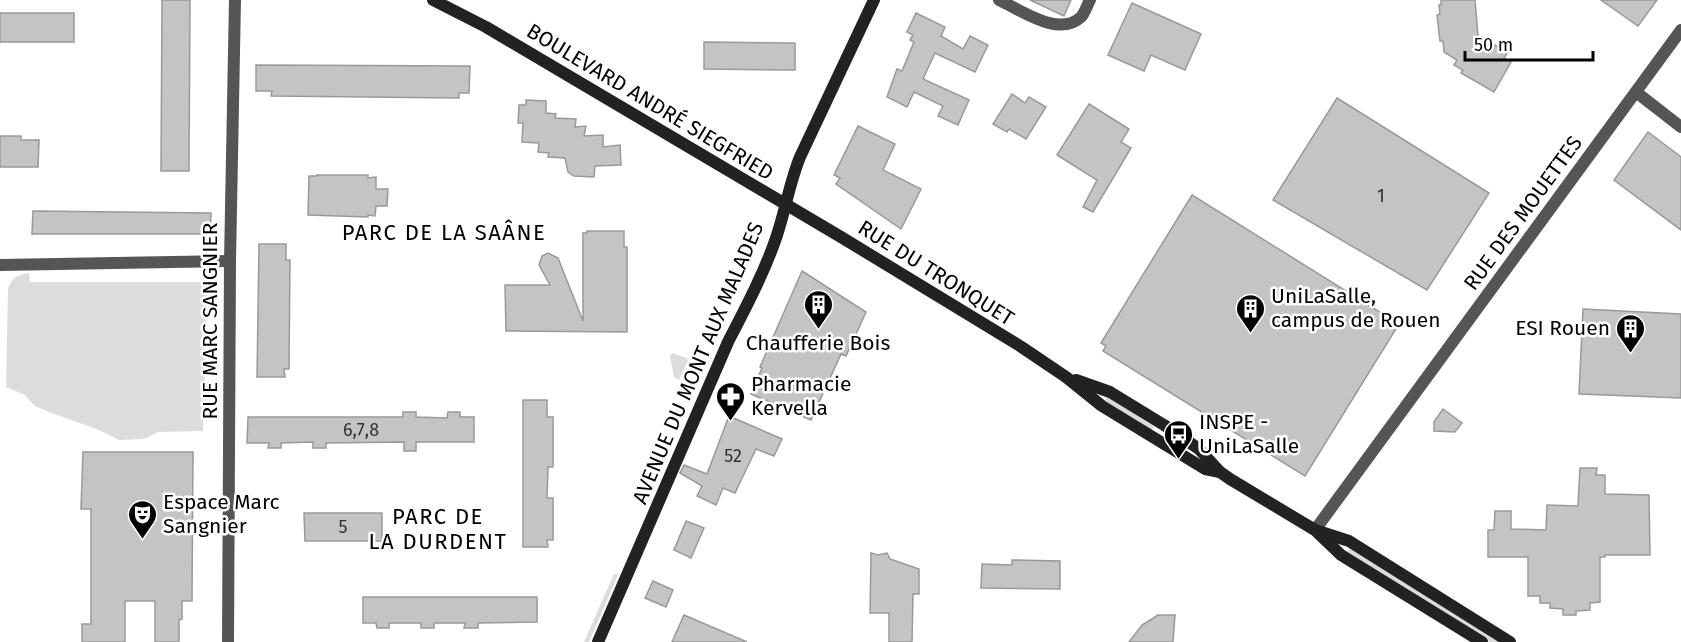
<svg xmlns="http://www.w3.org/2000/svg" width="1681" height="642" viewBox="0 0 1681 642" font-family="'Fira Sans',sans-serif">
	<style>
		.green { fill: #dcdcdc }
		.building { fill: #c4c4c4; stroke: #999; stroke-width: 1.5 }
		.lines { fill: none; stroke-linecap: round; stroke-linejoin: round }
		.street { stroke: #555; stroke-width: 12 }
		.secondary { stroke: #222; stroke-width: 12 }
		.labels { text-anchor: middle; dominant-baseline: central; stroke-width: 5; stroke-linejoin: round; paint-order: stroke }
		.number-label { font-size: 18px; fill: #313131 }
		.street-label { font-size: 21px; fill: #000; stroke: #fff }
		.poi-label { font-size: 21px; fill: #000; stroke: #fff; text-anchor: start }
		.neighbourhood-label { font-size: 22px; letter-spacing: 1.5px; fill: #000; stroke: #fff }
	</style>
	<rect width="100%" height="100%" fill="#fff"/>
	<g class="green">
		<path d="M 29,273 L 30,282 L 208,282 L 203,431 L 158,432 L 144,439 L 119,440 L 99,430 L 49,412 L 35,406 L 25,395 L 6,387 L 8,289 C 11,278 19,274 29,273 Z"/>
		<polygon points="672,353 687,358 688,361 679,380 674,377 670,356"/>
		<polygon points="1107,397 1152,425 1154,428 1151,430 1106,402 1106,398"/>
		<polygon points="1350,549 1353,549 1503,642 1490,642 1347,555 1346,552"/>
		<polygon points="614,574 618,575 589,642 584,642"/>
	</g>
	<g class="building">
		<polygon points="162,0 190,0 189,171 161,171"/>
		<polygon points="1030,0 1071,0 1064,16"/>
		<polygon points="1441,0 1475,0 1478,36 1508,52 1504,58 1511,62 1494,92 1461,73 1463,70 1454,65 1457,60 1444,52 1443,41 1440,41 1437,15 1440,14 1439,5 1441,5"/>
		<polygon points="1601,0 1657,0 1638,26"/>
		<polygon points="1132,3 1201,34 1185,70 1151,55 1144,71 1108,55"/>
		<rect x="0" y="13" width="74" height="29"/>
		<polygon points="916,13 945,27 941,36 963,49 970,36 988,45 975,72 935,53 923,79 969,100 958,125 938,116 943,106 914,92 907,107 887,97 897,69 902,71 914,42 910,40 913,35 907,32"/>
		<polygon points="704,42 795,43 795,70 704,69"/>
		<polygon points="256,65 470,66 469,93 459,93 459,98 271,96 272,91 256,91"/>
		<polygon points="1012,94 1025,103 1029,97 1046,107 1026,139 1009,129 1007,132 993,124"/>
		<polygon points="1337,98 1489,193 1427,290 1273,200"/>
		<polygon points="526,100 546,101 546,113 556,114 555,118 576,119 575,127 586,126 584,136 603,135 603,147 620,145 621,165 595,166 594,177 574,176 568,172 565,158 548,157 549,153 538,152 539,143 522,142 523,123 518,123 519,105 526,105"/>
		<polygon points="1089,104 1129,129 1121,142 1131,148 1093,212 1083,207 1097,180 1057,155"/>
		<polygon points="858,126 895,144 883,170 921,189 901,229 836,184 840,178 834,175"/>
		<polygon points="1648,132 1681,157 1681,230 1614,180"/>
		<polygon points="0,136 21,136 21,140 39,140 38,167 0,167"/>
		<polygon points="317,175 368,175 368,178 376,177 376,189 388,189 387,206 376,206 375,216 368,215 368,217 308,215 309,176 317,176"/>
		<polygon points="1192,195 1399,324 1305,476 1103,351 1106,346 1101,343"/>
		<polygon points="33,211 211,213 210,234 32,234"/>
		<polygon points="587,231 624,231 624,247 627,247 627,332 506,331 505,285 550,285 539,265 542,256 548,253 558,258 583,321 583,233 587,233"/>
		<polygon points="259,244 286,244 286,260 290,260 289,369 284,369 285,377 257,377"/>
		<polygon points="802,271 866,312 846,356 841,354 811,420 751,394 762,368 760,367"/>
		<polygon points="1583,309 1681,314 1681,398 1579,394"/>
		<polygon points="523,400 547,400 547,417 553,417 553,467 548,467 547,498 553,498 553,540 547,540 548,547 523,547"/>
		<polygon points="1443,409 1462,423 1455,432 1434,431 1434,422"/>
		<polygon points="403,412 416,412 416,417 447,418 448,412 460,412 460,417 474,417 474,442 416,442 416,451 404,451 404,442 326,443 326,448 313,448 313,442 281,443 281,448 268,448 269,443 247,443 248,417 403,417"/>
		<polygon points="729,416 782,439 774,456 756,449 735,493 723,488 716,505 697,496 702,486 680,473 684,465 707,474"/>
		<polygon points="83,452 193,452 192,601 182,601 182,619 179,620 179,642 155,642 155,601 125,601 125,642 82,642 82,624 91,624 91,509 81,509"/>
		<polygon points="1580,468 1597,468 1596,475 1605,475 1605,494 1649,495 1650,555 1605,555 1605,557 1600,557 1600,602 1590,603 1590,610 1576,611 1576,615 1563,615 1563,609 1550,608 1550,603 1540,603 1540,596 1528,596 1528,557 1488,557 1488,530 1494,530 1495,511 1511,511 1511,529 1546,530 1547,505 1578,506"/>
		<polygon points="304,513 382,513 382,541 305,541"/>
		<polygon points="686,521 704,528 691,558 674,550"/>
		<polygon points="871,553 878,555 887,553 890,559 919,569 919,594 913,594 912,642 889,642 889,613 870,613"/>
		<polygon points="1012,560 1060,561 1060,589 981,588 982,564 1012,565"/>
		<polygon points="653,581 673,590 666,607 645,598"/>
		<polygon points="363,597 537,597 537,622 478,623 478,628 464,628 465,623 434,623 434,628 421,628 421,623 389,623 389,628 377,628 376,623 363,623"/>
		<polygon points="684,615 747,642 672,642"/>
		<polygon points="1158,615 1175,615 1173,642 1129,642 1142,625"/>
	</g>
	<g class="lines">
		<g class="street">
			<path d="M 999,0 C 1021,10 1059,38 1081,17 C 1085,13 1087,5 1090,0"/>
			<polyline points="1636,92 1681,127"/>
			<polyline points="0,265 230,261"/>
			<polyline points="1315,530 1681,30"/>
			<polyline points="228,642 230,261 235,0"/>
		</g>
		<g class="secondary">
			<polyline points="433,0 486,27 841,237 1020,346 1066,377 1102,406 1205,469 1220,472"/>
			<polyline points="1076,380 1110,392 1164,425 1199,449 1220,472 1230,479 1315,530 1349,541 1510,642"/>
			<polyline points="1318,533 1341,555 1482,642"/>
			<path d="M 598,642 L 728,342 C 745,309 763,275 775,241 C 785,213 789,184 800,157 L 874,0"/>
		</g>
	</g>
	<defs>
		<symbol id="building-pin" viewBox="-11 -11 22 30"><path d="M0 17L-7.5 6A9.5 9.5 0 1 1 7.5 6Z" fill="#000" stroke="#fff"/><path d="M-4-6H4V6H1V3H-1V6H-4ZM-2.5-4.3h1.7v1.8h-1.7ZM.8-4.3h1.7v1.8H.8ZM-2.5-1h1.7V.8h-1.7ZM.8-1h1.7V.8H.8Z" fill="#fff"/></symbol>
		<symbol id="pharmacy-pin" viewBox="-11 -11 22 30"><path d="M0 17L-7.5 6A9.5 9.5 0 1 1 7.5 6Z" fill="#000" stroke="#fff"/><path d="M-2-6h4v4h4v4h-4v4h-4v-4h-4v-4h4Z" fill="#fff"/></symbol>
		<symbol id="bus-pin" viewBox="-11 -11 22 30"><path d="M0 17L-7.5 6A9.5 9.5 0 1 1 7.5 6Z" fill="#000" stroke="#fff"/><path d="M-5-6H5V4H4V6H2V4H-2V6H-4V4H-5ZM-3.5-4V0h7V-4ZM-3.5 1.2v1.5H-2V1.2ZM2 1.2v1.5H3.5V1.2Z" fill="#fff"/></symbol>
		<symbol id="theatre-pin" viewBox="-11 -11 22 30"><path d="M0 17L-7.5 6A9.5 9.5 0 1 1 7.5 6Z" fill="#000" stroke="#fff"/><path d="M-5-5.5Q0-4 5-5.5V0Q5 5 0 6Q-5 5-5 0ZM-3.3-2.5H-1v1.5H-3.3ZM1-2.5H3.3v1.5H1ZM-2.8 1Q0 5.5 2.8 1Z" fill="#fff"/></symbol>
	</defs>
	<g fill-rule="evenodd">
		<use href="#building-pin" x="802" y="288" width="33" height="45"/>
		<use href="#building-pin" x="1234" y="292" width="33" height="45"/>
		<use href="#building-pin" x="1614" y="312" width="33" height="45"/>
		<use href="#pharmacy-pin" x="714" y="380" width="33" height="45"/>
		<use href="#bus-pin" x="1162" y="418" width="33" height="45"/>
		<use href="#theatre-pin" x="126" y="498" width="33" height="45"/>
	</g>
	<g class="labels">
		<g class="number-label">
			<text x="1381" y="196">1</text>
			<text x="361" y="430">6,7,8</text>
			<text x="733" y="456">52</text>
			<text x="343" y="527">5</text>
		</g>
		<g class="street-label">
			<text transform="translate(650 102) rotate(31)">BOULEVARD ANDRÉ SIEGFRIED</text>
			<text transform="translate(1523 213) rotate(-54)">RUE DES MOUETTES</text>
			<text transform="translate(936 273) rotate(32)">RUE DU TRONQUET</text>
			<text transform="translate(210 321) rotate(-90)">RUE MARC SANGNIER</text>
			<text transform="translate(698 363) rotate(-67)">AVENUE DU MONT AUX MALADES</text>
		</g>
		<g class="poi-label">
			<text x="1271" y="296">UniLaSalle,<tspan x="1271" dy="24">campus de Rouen</tspan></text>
			<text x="1610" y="328" text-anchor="end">ESI Rouen</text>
			<text x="818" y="343" text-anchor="middle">Chaufferie Bois</text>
			<text x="751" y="384">Pharmacie<tspan x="751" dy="24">Kervella</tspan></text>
			<text x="1199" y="422">INSPE -<tspan x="1199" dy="24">UniLaSalle</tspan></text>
			<text x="163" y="502">Espace Marc<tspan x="163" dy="24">Sangnier</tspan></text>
		</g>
		<g class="neighbourhood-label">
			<text x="444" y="232">PARC DE LA SAÂNE</text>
			<text x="438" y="516">PARC DE<tspan x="438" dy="25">LA DURDENT</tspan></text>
		</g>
	</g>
	<path d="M1465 51v9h128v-9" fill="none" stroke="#000000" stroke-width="3"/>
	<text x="1474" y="51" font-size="18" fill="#000000" stroke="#ffffff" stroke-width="4.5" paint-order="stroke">50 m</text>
</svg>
